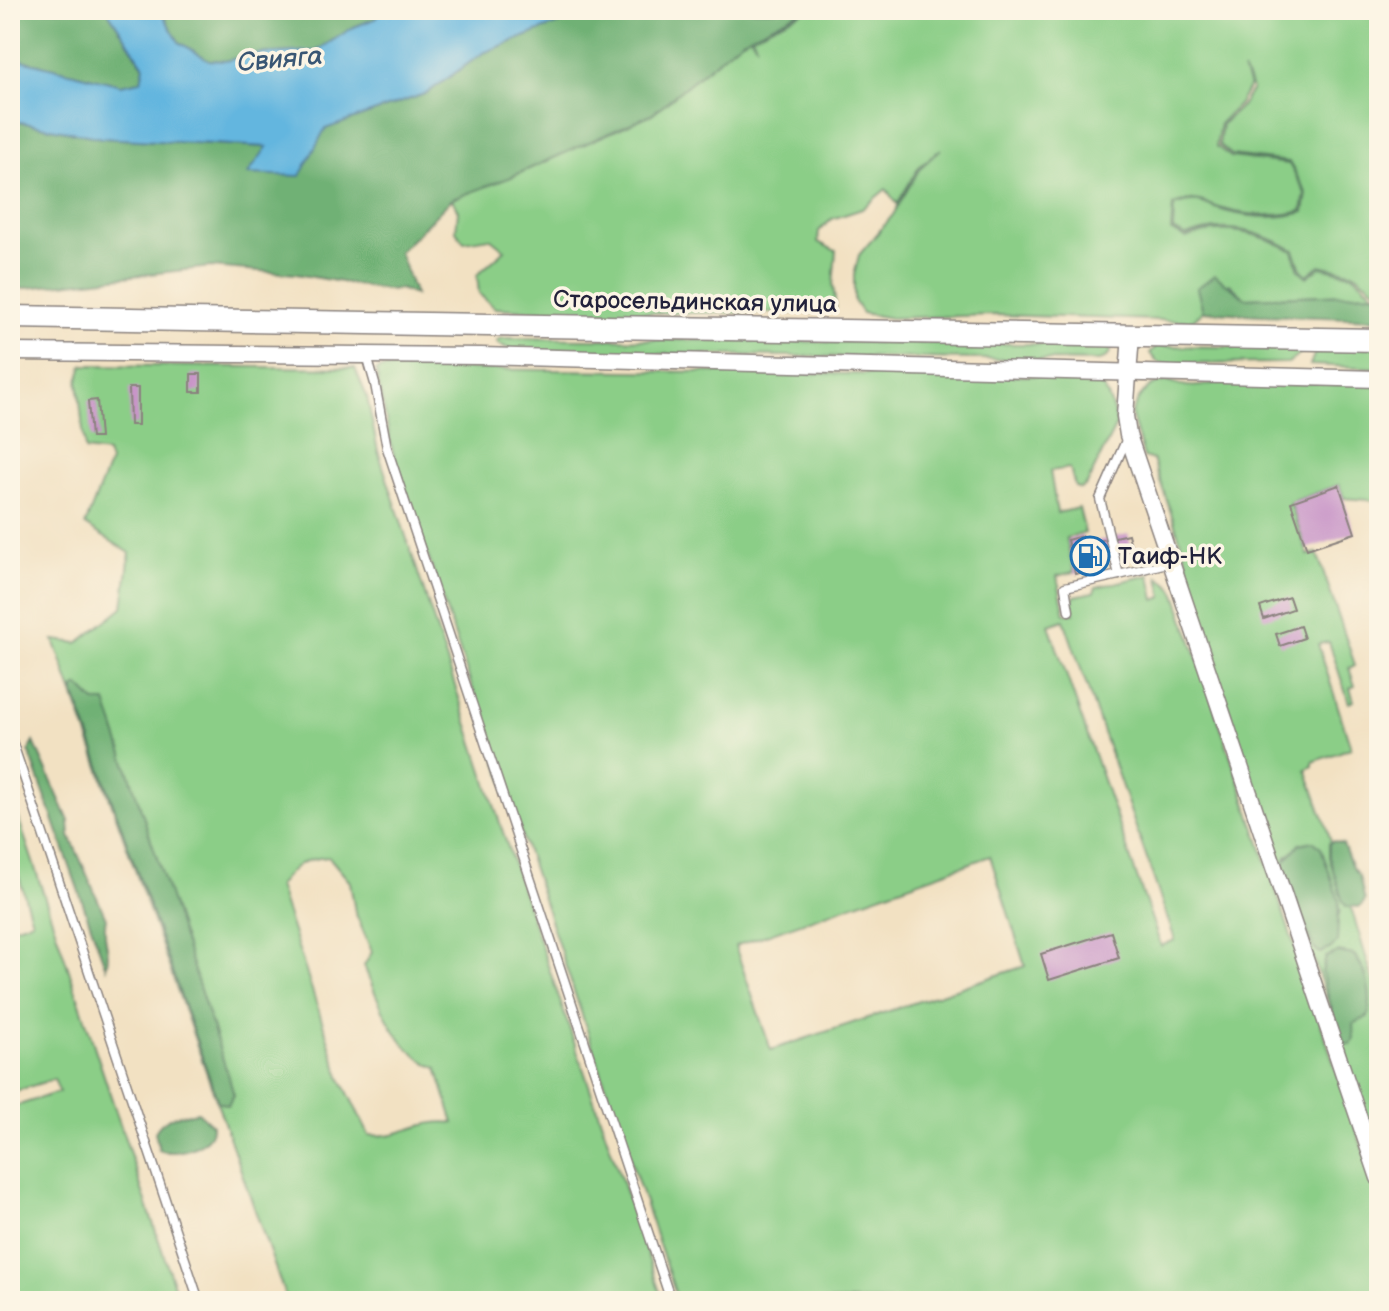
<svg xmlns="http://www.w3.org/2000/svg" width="1389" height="1311" viewBox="0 0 1389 1311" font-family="'Balsamiq Sans',sans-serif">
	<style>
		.green { fill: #8bce87; stroke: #567861; stroke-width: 2; fill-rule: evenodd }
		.forest { fill: #70b174; stroke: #496a58; stroke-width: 2 }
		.water { fill: #64b6df; stroke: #436c8d; stroke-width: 2 }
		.building { fill: #c895c8 }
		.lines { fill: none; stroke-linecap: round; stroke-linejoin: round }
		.lane-casing { stroke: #8a827e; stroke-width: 11 }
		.street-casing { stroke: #8a827e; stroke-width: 19 }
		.secondary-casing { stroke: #8a827e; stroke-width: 25 }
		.lane { stroke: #fff; stroke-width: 8 }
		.street { stroke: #fff; stroke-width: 16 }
		.secondary { stroke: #fff; stroke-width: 22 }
		.labels { text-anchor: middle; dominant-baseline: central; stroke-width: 7; stroke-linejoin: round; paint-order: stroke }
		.street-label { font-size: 24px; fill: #22223b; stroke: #fcf5e5 }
		.poi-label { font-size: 24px; fill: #22223b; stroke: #fcf5e5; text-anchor: start }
		.water-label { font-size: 26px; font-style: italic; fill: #395674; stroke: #fcf5e5 }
	</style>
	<rect width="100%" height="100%" fill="#fcf5e5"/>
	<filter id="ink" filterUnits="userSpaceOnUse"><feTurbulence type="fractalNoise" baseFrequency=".0125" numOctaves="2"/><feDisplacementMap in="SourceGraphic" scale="16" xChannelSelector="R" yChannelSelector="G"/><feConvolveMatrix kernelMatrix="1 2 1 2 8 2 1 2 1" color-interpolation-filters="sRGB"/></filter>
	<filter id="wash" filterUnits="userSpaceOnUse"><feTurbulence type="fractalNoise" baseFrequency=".006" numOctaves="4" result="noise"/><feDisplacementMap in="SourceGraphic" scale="32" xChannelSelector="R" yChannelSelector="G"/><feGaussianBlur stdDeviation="1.8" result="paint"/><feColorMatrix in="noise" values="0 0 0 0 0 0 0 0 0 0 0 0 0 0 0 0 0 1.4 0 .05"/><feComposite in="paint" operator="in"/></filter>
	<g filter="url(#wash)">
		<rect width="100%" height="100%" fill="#f2e1c2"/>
		<g class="green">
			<path d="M 807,10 L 1379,10 L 1379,292 L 1355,273 L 1320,265 L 1307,275 L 1301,269 L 1294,250 C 1260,231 1224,221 1186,236 L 1173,230 L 1174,206 C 1206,196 1200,206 1228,212 C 1253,218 1281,219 1304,212 L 1307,194 L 1289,162 L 1232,155 L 1219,145 L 1222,124 L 1242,105 L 1252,89 L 1243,70 L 1249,87 L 1239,104 L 1220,123 L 1216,146 L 1231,157 L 1289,164 L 1305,193 L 1302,211 C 1279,217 1250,216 1227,210 C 1200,203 1202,195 1173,205 L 1171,231 L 1186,238 C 1223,223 1258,233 1293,251 L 1299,270 L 1307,277 L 1320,267 L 1354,275 L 1374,293 L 1245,298 L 1230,284 L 1197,288 L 1203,311 L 1192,321 L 995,315 L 891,318 L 862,313 L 854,301 L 854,275 L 859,255 L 893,215 L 920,168 L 941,149 L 919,167 L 897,204 L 886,189 L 862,209 L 832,219 L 819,231 L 818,242 L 836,251 L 833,285 L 836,308 L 813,313 L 574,313 L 495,308 L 479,294 L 477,275 L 505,250 L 490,238 L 464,242 L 456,231 L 458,211 L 452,199 L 511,177 L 652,114 L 742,40 L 750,36 L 757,46 L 752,36 Z"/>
			<polygon points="502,338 1106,345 1111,350 1108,356 1099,361 541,352 512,350 498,344 497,340"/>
			<polygon points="1157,346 1308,348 1288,363 1163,364 1156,361 1150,353"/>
			<polygon points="1379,346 1379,368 1310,365 1315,352 1321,347"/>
			<path d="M 83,365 L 355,368 L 367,397 L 378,451 L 521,887 L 663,1301 L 287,1301 L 54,640 L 78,643 L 123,607 L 130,553 L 85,525 L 110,462 L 107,453 L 85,450 L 78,381 ZM 329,857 L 350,882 L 355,912 L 372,952 L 364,966 C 380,1004 395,1051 437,1068 L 454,1123 C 421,1118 402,1139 369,1135 L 341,1079 L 278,886 C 295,864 302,859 329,857 Z"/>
			<path d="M 382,368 L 1025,376 C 1045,376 1096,372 1106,392 C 1111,401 1113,413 1117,423 L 1087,484 L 1081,489 L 1075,487 L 1070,468 L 1050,471 L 1057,513 L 1079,508 L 1085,533 L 1066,538 L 1074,572 L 1057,576 L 1065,614 L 1074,613 L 1071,602 L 1075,596 L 1094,592 L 1096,587 L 1150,575 L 1155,600 L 1163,597 L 1159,577 L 1171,586 L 1176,594 L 1379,1197 L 1379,1301 L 678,1301 L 392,449 L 376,371 ZM 1064,620 L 1175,940 L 1161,946 L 1049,625 ZM 990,856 L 1025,966 L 771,1050 L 735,946 Z"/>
			<path d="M 1169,381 C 1186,388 1200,388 1216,382 L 1379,383 L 1379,501 L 1344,498 L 1339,485 L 1290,502 L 1308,555 L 1317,553 L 1355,665 L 1349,668 L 1355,686 L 1350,688 L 1354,701 L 1349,703 L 1329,642 L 1318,644 L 1351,748 L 1313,762 L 1313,766 L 1306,769 L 1327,828 L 1379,1000 L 1379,1134 L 1372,1132 L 1188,589 L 1187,560 L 1153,460 L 1144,457 L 1131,414 C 1140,394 1146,384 1169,381 ZM 1288,855 L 1340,910 L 1336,925 L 1319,952 L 1313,947 L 1285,872 L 1283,864 ZM 1354,955 C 1372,977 1370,992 1361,1019 L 1353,1024 L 1328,991 L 1322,972 Z"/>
			<polygon points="10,793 179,1301 10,1301 10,1108 59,1092 54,1079 10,1093 10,928 32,921 10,847"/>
		</g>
		<g class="forest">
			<polygon points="10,10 107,10 144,67 141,81 121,85 10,57"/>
			<polygon points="160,10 381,10 377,18 354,27 316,51 255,54 225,61 209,60 179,42"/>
			<polygon points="593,10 804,10 742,40 652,114 511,177 452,199 399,252 415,295 400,289 386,290 296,274 211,267 10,290 10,120 102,138 268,147 249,174 325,129 427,93 483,53"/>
			<polygon points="1215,275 1245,298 1374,293 1379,294 1379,319 1260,315 1203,311 1197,288"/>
			<polygon points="79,686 95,702 106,702 229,1078 234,1095 228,1105 218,1102 73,689"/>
			<path d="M 34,742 L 69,821 L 70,836 L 106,918 C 101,940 112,948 106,968 L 29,751 Z"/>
			<polygon points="1313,841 1321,848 1339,901 1337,942 1330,949 1320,953 1313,947 1283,863 1299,844"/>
			<polygon points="1333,841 1343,844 1352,867 1359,876 1365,901 1360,907 1346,906 1343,902 1329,857 1329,843"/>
			<path d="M 1338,952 L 1354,955 C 1368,972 1373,995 1368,1017 L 1353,1024 L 1354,1038 L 1351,1044 L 1345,1044 L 1335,1022 L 1322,972 L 1326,957 Z"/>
			<path d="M 198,1112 L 212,1125 C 214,1146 175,1157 159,1150 L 155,1132 C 165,1115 179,1115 198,1112 Z"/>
		</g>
		<polygon class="water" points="107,10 160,10 179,42 209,60 225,61 255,54 316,51 354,27 377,18 381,10 593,10 483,53 427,93 325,129 300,176 248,174 267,147 102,138 10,120 10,57 121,85 141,81 144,66"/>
		<g id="blocks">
			<g class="building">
				<rect x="191" y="374" width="10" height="18"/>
				<polygon points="129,388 138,388 138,425 130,425"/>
				<polygon points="97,400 100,438 91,438 88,401"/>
				<polygon points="1339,485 1355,533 1307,549 1291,502"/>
				<polygon points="1128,534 1132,550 1087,561 1089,571 1075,574 1067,540 1082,536 1084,544"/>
				<polygon points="1289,597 1293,609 1264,619 1260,607"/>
				<polygon points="1300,626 1304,638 1280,646 1276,634"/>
				<polygon points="1111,932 1119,958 1049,980 1041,954"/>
			</g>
		</g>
	</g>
	<g filter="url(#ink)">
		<use href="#blocks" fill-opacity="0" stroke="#8a827e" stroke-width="2"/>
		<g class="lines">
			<defs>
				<g id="lane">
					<polyline points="367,356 375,384 387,448 671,1301"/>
					<polyline points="1128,436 1100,499 1119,575 1171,562"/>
					<polyline points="1069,611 1065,587 1119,575"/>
					<polyline points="10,735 199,1301"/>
				</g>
				<g id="street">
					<polyline points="1131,335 1125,416 1128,435 1379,1178"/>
					<polyline points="10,352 481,356 1379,379"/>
				</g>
				<polyline id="secondary" points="10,317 1379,340"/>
			</defs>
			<use href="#lane" class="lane-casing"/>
			<use href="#street" class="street-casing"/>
			<use href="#secondary" class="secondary-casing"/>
			<use href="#lane" class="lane"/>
			<use href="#street" class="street"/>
			<use href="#secondary" class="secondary"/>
		</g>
	</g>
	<defs>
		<symbol id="fuel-ring" viewBox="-11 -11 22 22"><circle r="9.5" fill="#fcf5e5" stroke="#1f6fb2" stroke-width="1.5"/><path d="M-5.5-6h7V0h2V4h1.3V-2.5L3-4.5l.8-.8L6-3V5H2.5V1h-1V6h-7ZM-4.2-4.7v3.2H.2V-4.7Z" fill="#1f6fb2"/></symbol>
	</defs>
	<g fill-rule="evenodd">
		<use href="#fuel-ring" x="1068" y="534" width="44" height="44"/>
	</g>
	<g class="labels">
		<g class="street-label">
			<text transform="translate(695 302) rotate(1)">Старосельдинская улица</text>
		</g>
		<g class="poi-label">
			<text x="1118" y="556">Таиф-НК</text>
		</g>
		<g class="water-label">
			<text transform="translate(280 60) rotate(-5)">Свияга</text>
		</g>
	</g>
	<rect width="1389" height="1311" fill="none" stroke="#fcf5e5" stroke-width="40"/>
</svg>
